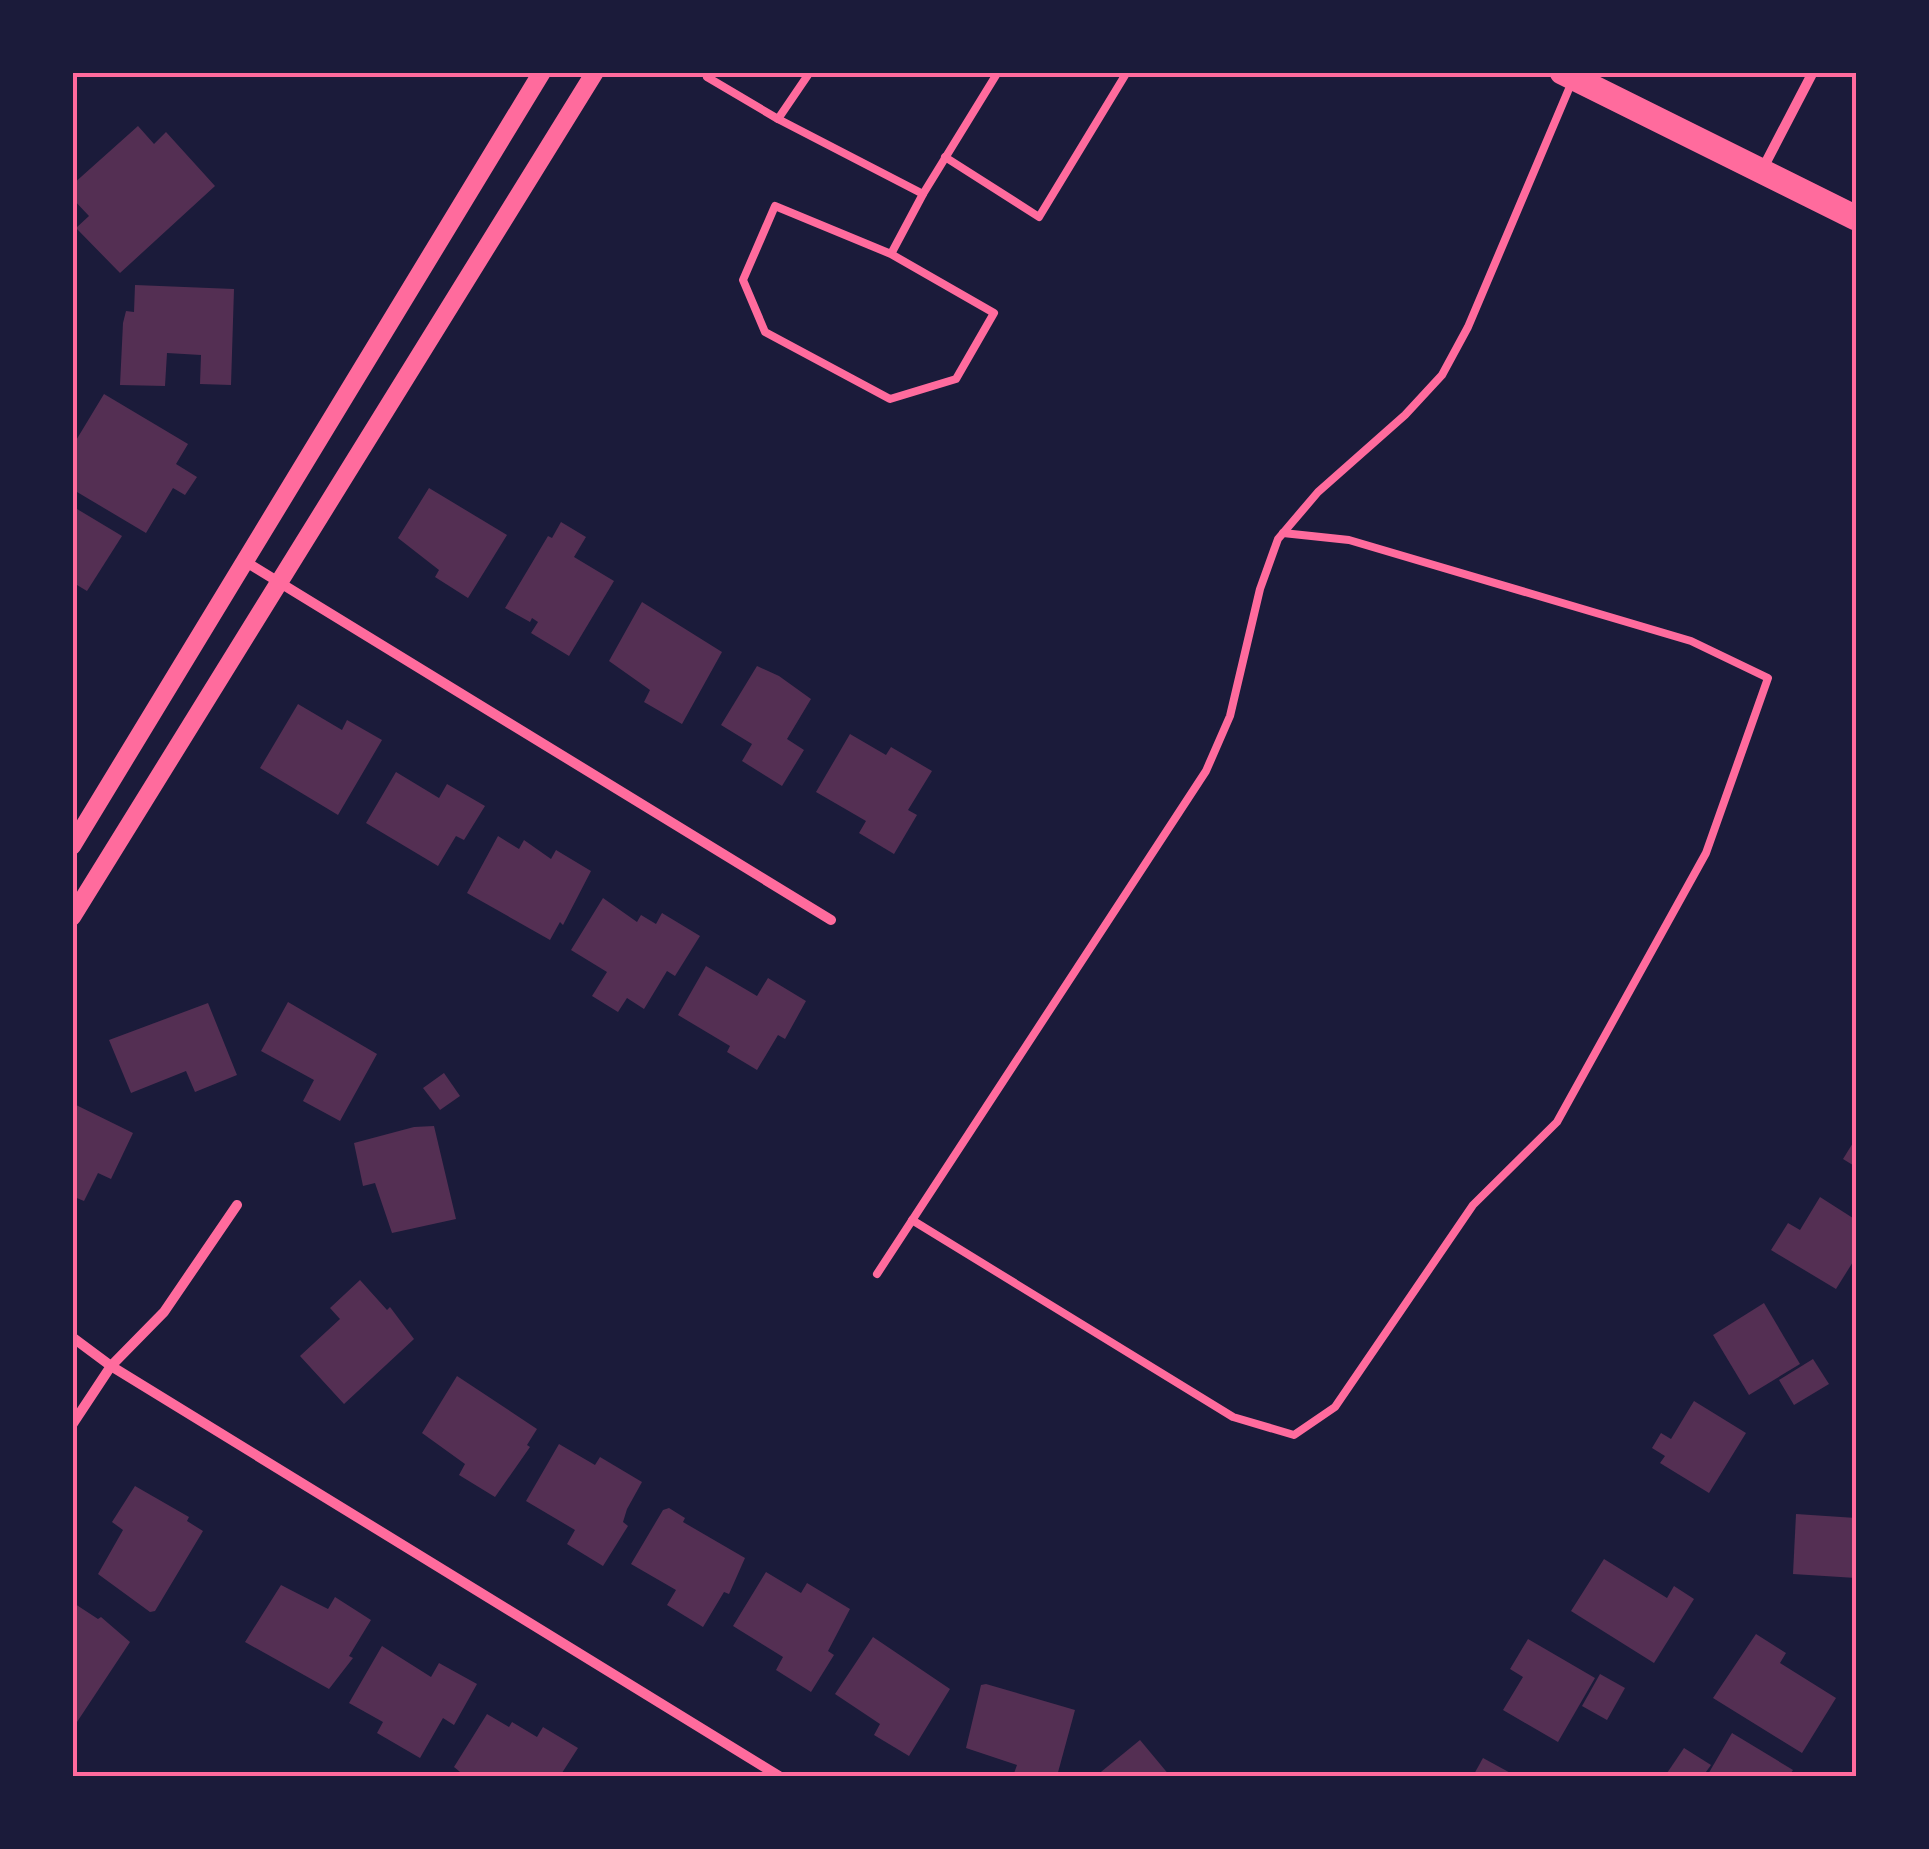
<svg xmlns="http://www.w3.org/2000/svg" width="1929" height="1849" viewBox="0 0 1929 1849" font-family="Mulish,sans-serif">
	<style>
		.building { fill: #542f53 }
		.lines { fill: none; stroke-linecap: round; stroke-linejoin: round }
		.service { stroke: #ff6b9d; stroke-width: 8 }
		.minor { stroke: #ff6b9d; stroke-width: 10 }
		.tertiary { stroke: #ff6b9d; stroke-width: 18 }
		.primary { stroke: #ff6b9d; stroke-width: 25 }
		.neatline { fill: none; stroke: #ff6b9d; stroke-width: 4 }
	</style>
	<rect width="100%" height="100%" fill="#1b1b3a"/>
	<g class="building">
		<polygon points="138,126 154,144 166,132 215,186 120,273 76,228 89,216 72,198 72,185"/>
		<polygon points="135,285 234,289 231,385 200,384 201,355 167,353 165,386 120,385 123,323 126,311 134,312"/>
		<polygon points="104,394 188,444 176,464 197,477 185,495 173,488 146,533 72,489 72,447"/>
		<polygon points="429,488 507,535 468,598 435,577 439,570 398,538"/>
		<polygon points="72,506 122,536 87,591 72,582"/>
		<polygon points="561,522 586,537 574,557 614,581 569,656 531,633 538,622 532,618 530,622 505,608 548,536 552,538"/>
		<polygon points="642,602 722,652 682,724 644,702 650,690 609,661"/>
		<polygon points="757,666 779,676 811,699 787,739 804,750 782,786 742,761 752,744 721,725"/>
		<polygon points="298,704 342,730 347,720 382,740 338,815 260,768"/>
		<polygon points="850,734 886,755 891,747 932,771 908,810 917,815 894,854 859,833 866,821 816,792"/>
		<polygon points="396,772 439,798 447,784 485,806 464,840 456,836 438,866 366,823"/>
		<polygon points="498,836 519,849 524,840 551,859 556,850 591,871 563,925 560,922 550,940 467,893"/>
		<polygon points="603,898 637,922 641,915 656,924 662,913 700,936 675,976 667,971 644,1009 627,998 618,1012 592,996 607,972 571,950"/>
		<polygon points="706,966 757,996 768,978 806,1001 785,1039 778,1035 757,1070 727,1052 730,1046 678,1015"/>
		<polygon points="288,1002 377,1054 340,1121 303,1101 314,1080 261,1051"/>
		<polygon points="208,1003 237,1075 195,1092 186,1071 131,1093 109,1040"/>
		<polygon points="444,1073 460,1096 440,1110 423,1088"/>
		<polygon points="72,1103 133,1133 111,1179 98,1173 84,1201 72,1196"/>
		<polygon points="434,1126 456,1219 392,1233 375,1183 363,1186 354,1143 414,1127"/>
		<polygon points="1856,1138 1856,1167 1843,1159"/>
		<polygon points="1820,1197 1856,1220 1856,1257 1836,1289 1771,1250 1788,1223 1800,1230"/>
		<polygon points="360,1280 387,1310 390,1307 414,1339 344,1404 300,1356 340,1319 330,1308"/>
		<polygon points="1764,1303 1800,1364 1749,1395 1713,1335"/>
		<polygon points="1813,1359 1829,1384 1794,1405 1779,1380"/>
		<polygon points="457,1376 537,1429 527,1445 530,1447 495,1497 459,1475 465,1464 422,1433"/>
		<polygon points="1694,1401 1746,1433 1709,1493 1660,1463 1665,1456 1652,1448 1661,1433 1671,1439"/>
		<polygon points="559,1444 595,1465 600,1457 642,1482 627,1509 623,1522 628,1526 603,1566 567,1544 575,1530 526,1501"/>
		<polygon points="135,1486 189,1517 187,1521 203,1531 155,1611 150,1612 98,1574 123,1530 112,1522"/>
		<polygon points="669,1508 685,1518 683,1522 745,1558 729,1594 724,1592 703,1627 667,1605 676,1590 631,1564 663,1510"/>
		<polygon points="1796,1514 1856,1518 1856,1578 1793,1574"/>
		<polygon points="1604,1559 1667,1598 1674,1586 1694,1599 1654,1663 1571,1611"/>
		<polygon points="766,1572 801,1593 807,1583 850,1609 828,1651 834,1655 811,1692 776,1670 783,1657 733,1626"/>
		<polygon points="281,1585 328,1609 335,1597 371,1620 349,1656 353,1658 329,1689 245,1642"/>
		<polygon points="72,1602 98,1619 101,1617 130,1642 77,1722 72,1719"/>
		<polygon points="1756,1634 1786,1653 1780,1663 1836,1698 1802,1753 1713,1698"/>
		<polygon points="873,1637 950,1689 909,1756 874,1735 880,1724 835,1694"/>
		<polygon points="1528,1639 1595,1678 1558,1742 1503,1710 1523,1677 1510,1669"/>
		<polygon points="382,1646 431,1677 439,1663 477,1684 454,1725 443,1718 420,1758 377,1733 383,1722 349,1703"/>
		<polygon points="1600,1674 1625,1688 1607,1720 1582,1706"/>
		<polygon points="986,1684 1075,1710 1057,1776 1013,1776 1017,1765 966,1748 981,1685"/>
		<polygon points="487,1714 509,1727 512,1722 537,1737 543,1727 578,1748 560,1776 465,1776 454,1767"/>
		<polygon points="1732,1733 1793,1770 1789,1776 1707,1776"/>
		<polygon points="1140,1740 1170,1776 1096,1776"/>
		<polygon points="1684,1748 1711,1765 1703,1776 1665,1776"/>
		<polygon points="1483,1758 1516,1776 1473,1776"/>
	</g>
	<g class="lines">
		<g class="service">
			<polyline points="707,77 778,119 810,72"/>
			<polyline points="778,119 923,194 891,254 775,206 743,280 765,332 890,399 956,379 994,313 891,254"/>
			<polyline points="945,157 1039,217 1127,72"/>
			<polyline points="923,194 998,72"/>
			<polyline points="912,1220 1233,1417 1294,1435 1335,1407 1473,1205 1557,1122 1706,853 1768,678 1691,641 1349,540 1283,533"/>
			<polyline points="877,1274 1206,771 1230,716 1260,589 1278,539 1318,492 1405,415 1442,375 1468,327 1571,84"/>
		</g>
		<g class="minor">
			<polyline points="1762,170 1813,72"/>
			<polyline points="246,562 831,920"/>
			<polyline points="72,1337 111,1366 779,1776"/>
			<polyline points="72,1425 111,1366 164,1312 237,1205"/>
		</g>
		<g class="tertiary">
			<polyline points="72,846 542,72"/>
			<polyline points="72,917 595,72"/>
		</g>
		<polyline class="primary" points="1562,72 1856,218"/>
	</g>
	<rect width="1929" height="1849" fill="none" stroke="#1b1b3a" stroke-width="150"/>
	<rect x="75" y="75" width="1779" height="1699" class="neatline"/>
</svg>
